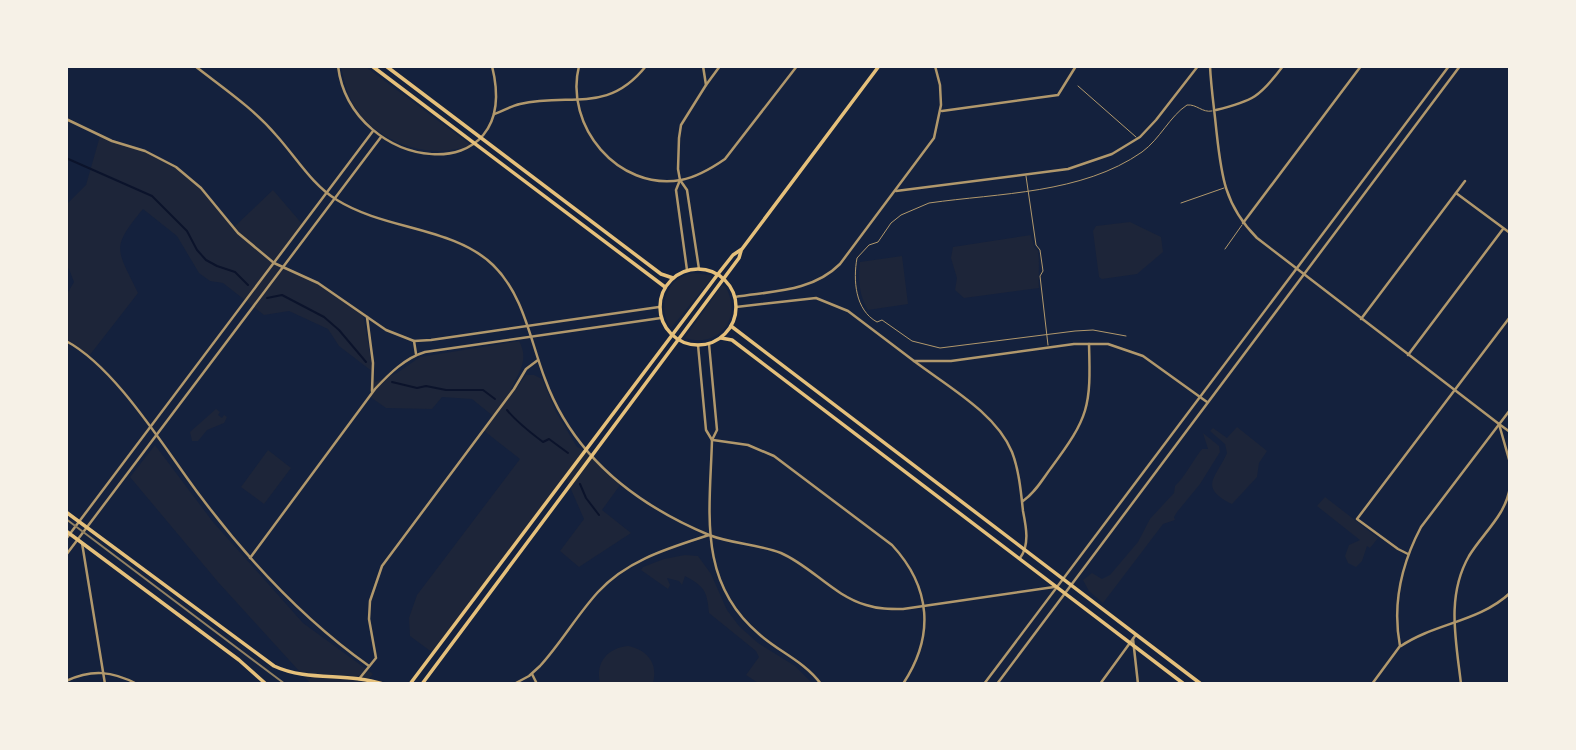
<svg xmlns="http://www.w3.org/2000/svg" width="1576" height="750" viewBox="0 0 1576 750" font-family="Karla,sans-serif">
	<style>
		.green { fill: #1d2539 }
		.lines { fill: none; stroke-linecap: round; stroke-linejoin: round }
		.stream { stroke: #0b132b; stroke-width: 2 }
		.service { stroke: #b1986c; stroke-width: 1 }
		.minor { stroke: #b1986c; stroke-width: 2.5 }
		.tertiary { stroke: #b1986c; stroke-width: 2.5 }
		.secondary { stroke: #e5c07b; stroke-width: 3.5 }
		.primary { stroke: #e5c07b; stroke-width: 3.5 }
		.tram { stroke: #918062; stroke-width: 2 }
	</style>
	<rect width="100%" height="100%" fill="#14213d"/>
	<g class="green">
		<path d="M 341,67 L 366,67 L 472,146 C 461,148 450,151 439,151 C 402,151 361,129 348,93 C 345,85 343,75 341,67 Z"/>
		<path d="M 100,136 C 126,145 154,152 177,168 C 200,183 216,206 234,227 L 273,190 L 303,225 L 275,263 C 307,278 336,291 363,314 L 375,382 L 397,373 L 420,357 L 519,341 C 529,359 520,371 511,389 L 515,390 L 526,375 L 534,375 L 542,379 L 556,412 L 577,447 L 585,450 L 620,485 L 602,510 L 631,533 L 579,567 L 560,551 L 584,519 L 566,478 L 433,653 L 410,636 L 409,618 L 417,595 L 520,459 L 483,430 L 493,416 L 472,399 L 442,397 L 432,409 L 386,408 L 369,396 L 372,392 L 373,372 L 339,346 L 328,329 L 289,311 L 264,315 L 223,283 L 210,281 L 199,273 L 177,236 L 143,209 C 110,249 117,249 138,293 L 89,356 L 67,341 L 67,294 L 74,282 L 69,269 L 67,267 L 66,205 L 86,185 Z"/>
		<polygon points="1130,222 1161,237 1163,252 1137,274 1102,279 1099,277 1093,231 1096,226"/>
		<path d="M 1031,235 L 1034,247 L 1038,251 C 1040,264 1038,275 1039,288 L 964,298 L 955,290 L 957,278 L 951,258 L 953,247 Z"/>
		<path d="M 902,256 L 908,304 L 868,310 C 859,296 858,279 860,262 Z"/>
		<path d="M 693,273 L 711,275 L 711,279 L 671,328 C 656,307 667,277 693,273 Z"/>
		<path d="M 722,285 L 725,286 C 744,317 719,349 685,338 Z"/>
		<polygon points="216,409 220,412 218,415 222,418 224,415 227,417 224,423 207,430 198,441 192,441 190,432"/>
		<path d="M 1237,427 L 1267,451 L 1259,463 L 1257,477 L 1232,504 C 1198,487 1216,478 1227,453 L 1225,444 L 1210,431 L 1213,428 L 1227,438 Z"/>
		<path d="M 1203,433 L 1219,446 L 1220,452 L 1200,484 L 1177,512 L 1174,517 L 1175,520 L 1163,524 L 1103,603 L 1089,591 L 1083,580 L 1092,573 L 1102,579 L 1110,575 L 1138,542 L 1150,519 L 1174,493 L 1175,486 C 1185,477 1193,460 1202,449 L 1208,449 Z"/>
		<polygon points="155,445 213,522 303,623 373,674 365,683 310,683 218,582 130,477"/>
		<polygon points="268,450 291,468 264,504 241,487"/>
		<polygon points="1325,497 1378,538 1370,548 1367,546 1362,561 1356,567 1348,563 1345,556 1349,545 1360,540 1317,506"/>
		<path d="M 685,555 L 698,556 L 711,574 L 727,610 L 739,626 L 758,643 L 795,666 L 812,683 L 758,683 L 746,675 L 759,657 L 756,651 L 709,613 C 707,591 705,587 685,576 L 682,585 L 679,581 L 667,578 L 670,585 L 668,589 L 641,570 L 643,567 L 664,559 Z"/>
		<path d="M 628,646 C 648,650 658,664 653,683 L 600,683 C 595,662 608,648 628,646 Z"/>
	</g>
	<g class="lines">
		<g class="stream">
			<polyline points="66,158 152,196 187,231 197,250 206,260 217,266 235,272 248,285"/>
			<polyline points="267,298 282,295 324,317 339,330 366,362"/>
			<polyline points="392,382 417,388 426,386 446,390 483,390 495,399"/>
			<path d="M 507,410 C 516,421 531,433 543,442 L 549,439 L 568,453"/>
			<polyline points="580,484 586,498 599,515"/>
		</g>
		<g class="service">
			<polyline points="1078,86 1136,137"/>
			<polyline points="1026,176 1036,245 1040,250 1043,271 1040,276 1048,345"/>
			<polyline points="1181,203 1224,188"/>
			<polyline points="1225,249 1242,225"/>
			<path d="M 1126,336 L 1093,330 L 1075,331 L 940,348 L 912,341 L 882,320 L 877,322 C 855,310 853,280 857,258 L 869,245 L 878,242 L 891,223 L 901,215 L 929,203 C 999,193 1082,194 1142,152 C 1160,139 1170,116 1187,105 C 1197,104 1202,113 1212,111"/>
		</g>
		<g class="minor">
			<path d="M 195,66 C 223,88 253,108 276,135 C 296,157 312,185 337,200 C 385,230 454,227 493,265 C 524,295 530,340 545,379 C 573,456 635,504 709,535 C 732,544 758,544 781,553 C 811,566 834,596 866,605 C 878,609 890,609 903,609 L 1054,587"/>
			<path d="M 338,66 C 351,173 524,194 492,66"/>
			<path d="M 579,66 C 564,126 618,191 681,180 C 697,177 712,168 725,159 L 797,66"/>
			<path d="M 1210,66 C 1211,87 1214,107 1216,127 C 1221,172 1223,204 1257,238 L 1499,424 L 1510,463"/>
			<polyline points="706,85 720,66"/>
			<path d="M 1216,110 C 1253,101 1260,97 1283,66"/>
			<polyline points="942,111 1058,95 1076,66"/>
			<path d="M 494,114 C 503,111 511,106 520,104 C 570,92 607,115 646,66"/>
			<polyline points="66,119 112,141 145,151 176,167 201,188 238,233 274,263 318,283 386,330 414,341 431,340 659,307"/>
			<polyline points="680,180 676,190 687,270"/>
			<polyline points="896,191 1068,169 1112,154 1140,137 1156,120 1198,66"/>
			<polyline points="1456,193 1510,233"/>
			<polyline points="1243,223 1361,66"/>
			<polyline points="699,269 687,190 680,180 678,169 679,138 681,125 706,85 703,66"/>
			<path d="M 735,297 C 772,291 812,292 840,264 L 934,138 L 941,105 L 940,85 L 935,66"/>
			<polyline points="736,307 816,298 848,311 914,361 951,361 1074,344 1108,344 1143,356 1207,402"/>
			<polyline points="367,317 373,363 372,391"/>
			<polyline points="1361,319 1465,181"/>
			<path d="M 66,341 C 117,368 166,451 201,497 C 249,561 304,620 369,666"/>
			<polyline points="414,341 416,354"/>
			<path d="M 709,344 L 717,430 L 712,440 C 710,511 697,582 759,634 C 779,652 804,661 821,684"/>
			<polyline points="698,345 706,430 712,440"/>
			<polyline points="1408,355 1503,229"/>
			<path d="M 914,361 C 947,386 996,413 1012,452 C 1019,470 1021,492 1023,511 C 1026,526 1030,545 1020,558"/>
			<polyline points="1499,424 1510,432"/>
			<path d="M 713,440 L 748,445 L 774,456 L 892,545 C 931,587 935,636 903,684"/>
			<path d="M 1023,501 C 1035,493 1042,480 1051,468 C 1089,417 1091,407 1089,344"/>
			<polyline points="66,539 373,131"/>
			<polyline points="82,543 105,684"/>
			<polyline points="1408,554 1398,549 1357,519 1510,317"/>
			<polyline points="66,555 381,137"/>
			<path d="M 250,558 L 375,389 C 389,374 405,358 425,352 L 661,318"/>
			<polyline points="1133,639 1138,684"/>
			<path d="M 1401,646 C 1435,623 1479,622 1510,593"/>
			<polyline points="532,674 537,684"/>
			<polyline points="359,679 376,658 369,619 370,601 382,566 514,389 526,369 538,360"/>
			<path d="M 66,681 C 92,669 112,671 137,684"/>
			<path d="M 514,684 L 529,676 L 540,666 C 561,643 577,615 598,592 C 627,560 669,548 709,535"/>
			<polyline points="1100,684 1135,636"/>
			<path d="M 1372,684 L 1400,646 C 1392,604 1401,565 1421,527 L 1510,410"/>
			<path d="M 1461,684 C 1456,640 1446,596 1469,556 C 1483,533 1506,515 1510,487"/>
		</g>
		<g class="tertiary">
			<polyline points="984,684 1449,66"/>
			<polyline points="997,684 1460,66"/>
		</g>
		<g class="secondary">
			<polyline points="372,66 665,287"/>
			<polyline points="386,66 661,274 673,278"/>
			<circle cx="698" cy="307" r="38"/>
			<polyline points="731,326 1201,684"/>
			<polyline points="721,338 732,340 1184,684"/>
		</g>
		<g class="primary">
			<path d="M 66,512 L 274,666 C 308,682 347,672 383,684"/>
			<polyline points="66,531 239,660 266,684"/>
			<polyline points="410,684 718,274 733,255 742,249 879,66"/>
			<polyline points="422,684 739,258 741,251"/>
		</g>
		<polyline class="tram" points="66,519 285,684"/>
	</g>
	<rect width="1576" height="750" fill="none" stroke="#f6f1e7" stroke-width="136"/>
</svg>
